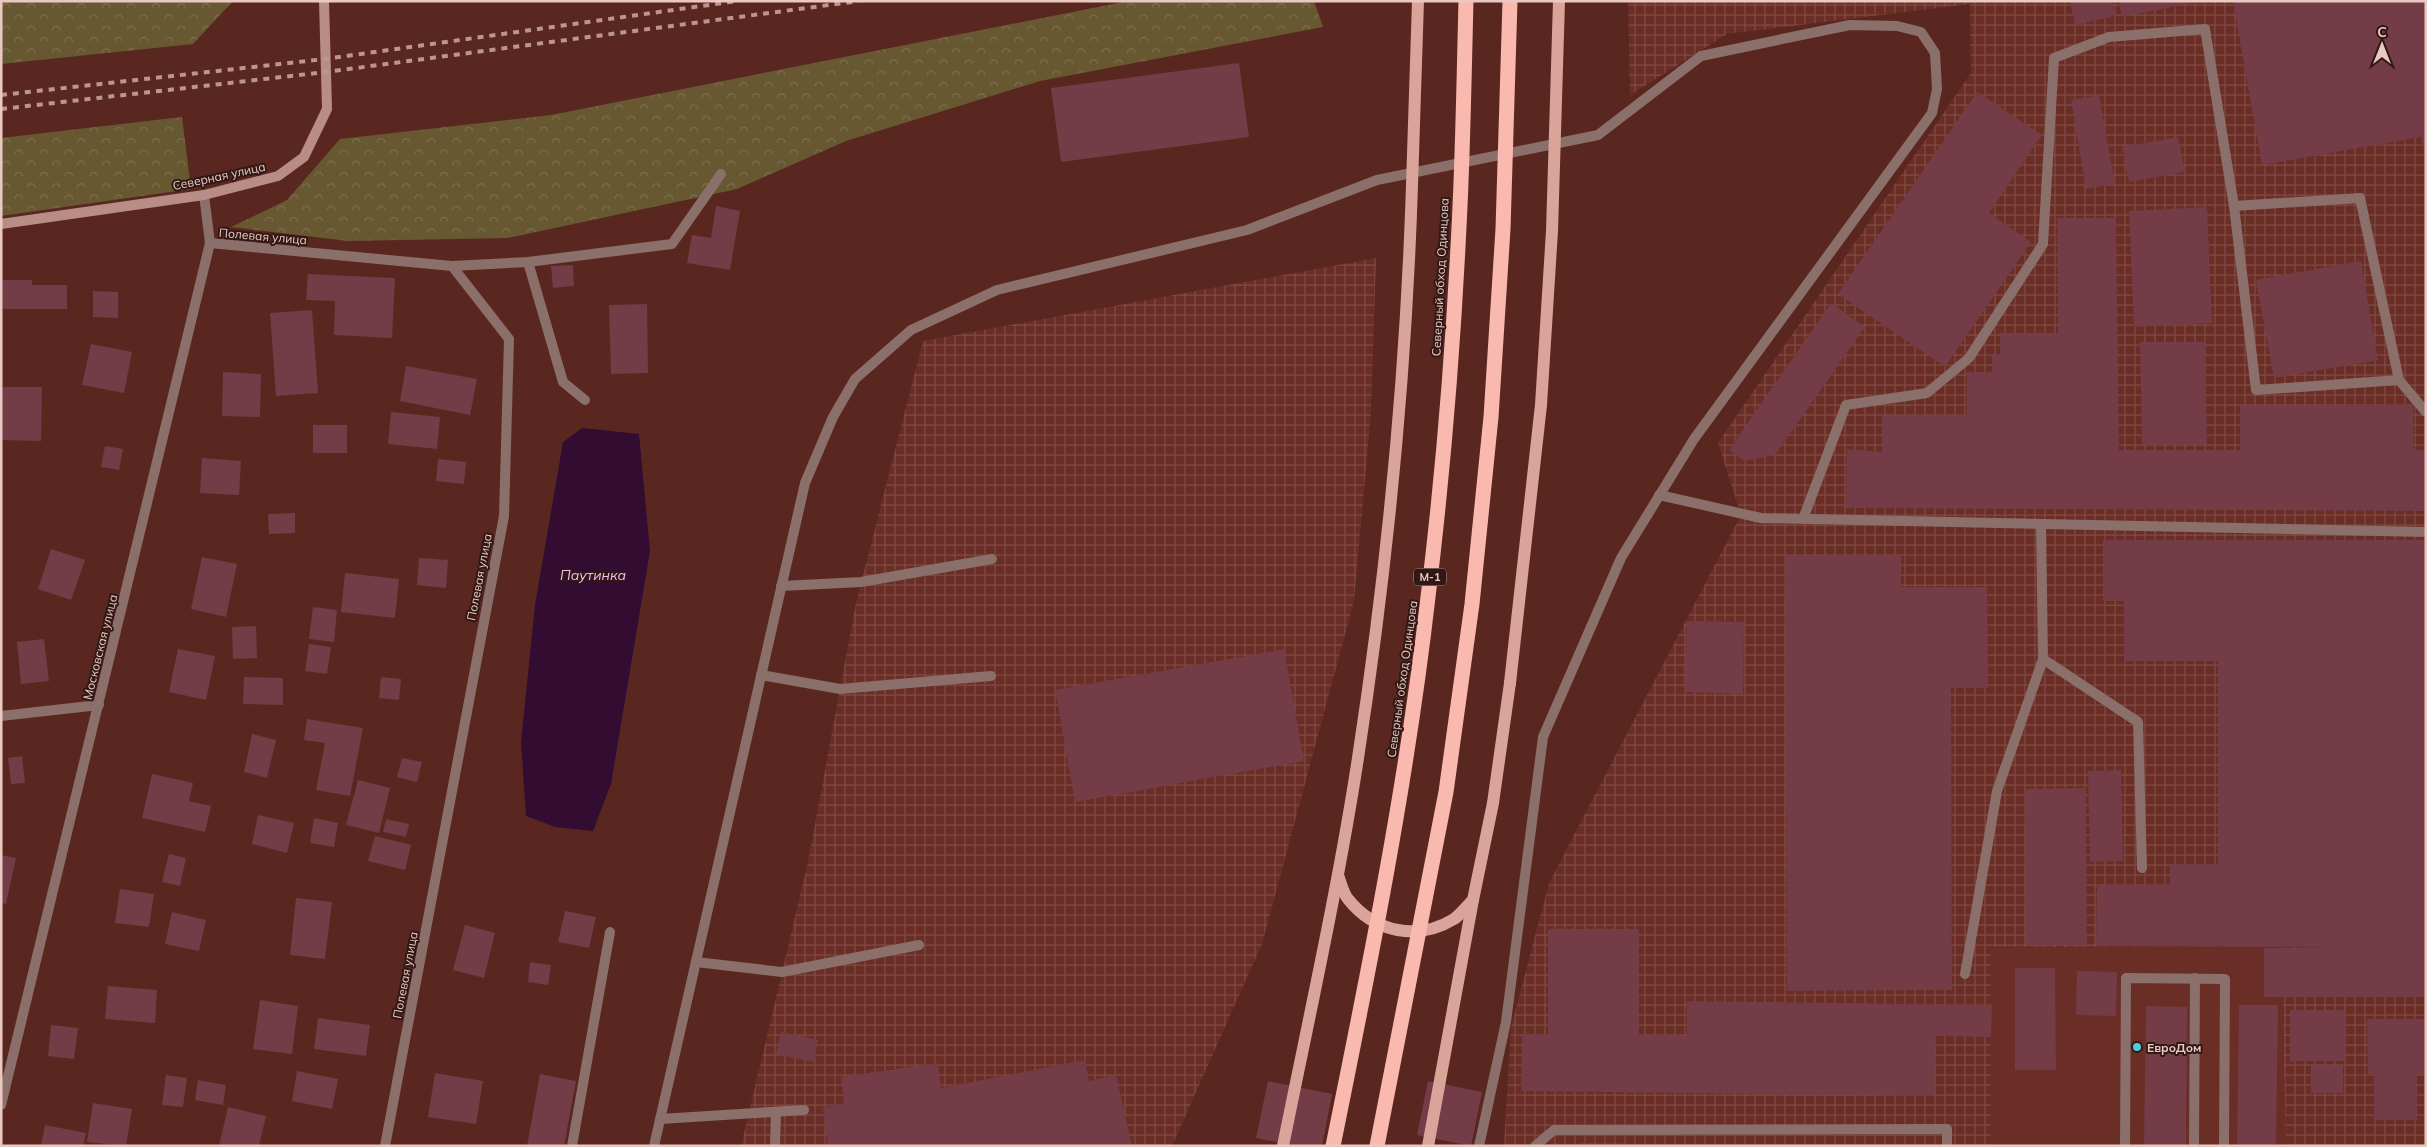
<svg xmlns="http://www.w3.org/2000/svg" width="2427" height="1147" viewBox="0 0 2427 1147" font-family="Mulish,sans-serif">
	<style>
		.built { fill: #6a2e26 }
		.industrial { fill: url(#industrial-grid) }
		.forest { fill: url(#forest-crowns) }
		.water { fill: #330c31 }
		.building { fill: #733c46 }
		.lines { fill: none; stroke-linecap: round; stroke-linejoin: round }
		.lane { stroke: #8a6f6b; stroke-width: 10 }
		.street { stroke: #8a6f6b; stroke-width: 10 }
		.secondary { stroke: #b88d86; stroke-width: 10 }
		.primary { stroke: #dba49b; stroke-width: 12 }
		.rail { stroke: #bd958f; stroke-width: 4; stroke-dasharray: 6 6; stroke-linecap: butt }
		.primary-bridge { stroke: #dba49b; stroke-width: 12 }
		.highway-bridge { stroke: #fab9ae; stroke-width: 15 }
		.poi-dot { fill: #54cadd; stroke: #301815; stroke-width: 2 }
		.labels { text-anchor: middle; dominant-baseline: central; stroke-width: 4; stroke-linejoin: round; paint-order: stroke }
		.shield { fill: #301815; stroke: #b3948f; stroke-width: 1 }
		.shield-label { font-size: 11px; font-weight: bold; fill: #ebc9c3 }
		.street-label { font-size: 12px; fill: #ebc9c3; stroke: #301815 }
		.poi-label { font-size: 12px; font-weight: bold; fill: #ebc9c3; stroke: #301815; text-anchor: start }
		.water-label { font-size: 14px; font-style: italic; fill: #fab7f5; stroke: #301815 }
	</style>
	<defs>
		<pattern id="industrial-grid" width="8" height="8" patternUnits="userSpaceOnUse" patternTransform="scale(1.25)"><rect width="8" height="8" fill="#6a2e26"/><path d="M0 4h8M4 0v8" fill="none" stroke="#7f4b44"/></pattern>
		<pattern id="forest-crowns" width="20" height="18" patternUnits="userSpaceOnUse" patternTransform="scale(1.25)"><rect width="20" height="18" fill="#675832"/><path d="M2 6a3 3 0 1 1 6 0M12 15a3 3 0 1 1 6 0" fill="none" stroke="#7d6f4e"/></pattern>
	</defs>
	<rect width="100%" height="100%" fill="#5a2720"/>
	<polygon class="built" points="1991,947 2281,947 2286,1146 1991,1146"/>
	<g class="industrial">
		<polygon points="1628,1 2426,1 2426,1146 2286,1146 2281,947 1991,947 1991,1146 1504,1146 1511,1027 1549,883 1741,515 1718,443 1971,73 1970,4 1727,34 1630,95"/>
		<polygon points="1376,258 1371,412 1354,601 1262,944 1172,1146 741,1146 808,862 856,603 923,341"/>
	</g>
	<g class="forest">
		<polygon points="1,1 233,1 193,44 1,64"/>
		<polygon points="1128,1 1314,1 1323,27 1040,81 846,141 737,189 508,238 348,241 231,227 287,200 340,139 551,115"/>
		<polygon points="182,117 191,189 1,216 1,138"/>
	</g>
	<polygon class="water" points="582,428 639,434 650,551 611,784 593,831 555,827 526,816 521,742 535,605 563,442"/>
	<g class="building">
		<polygon points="2070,1 2112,1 2115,16 2075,25"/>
		<polygon points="2119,1 2196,1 2196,2 2122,17"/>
		<polygon points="2233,1 2426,1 2426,160 2421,137 2262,165"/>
		<polygon points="1239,63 1249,137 1061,162 1051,88"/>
		<polygon points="1977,92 2042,135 1989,213 2031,242 1945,367 1838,294"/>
		<polygon points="2099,95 2115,184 2086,189 2071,100"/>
		<polygon points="2178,137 2185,172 2129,182 2122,147"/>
		<polygon points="716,206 740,211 730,270 687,263 692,235 711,238"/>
		<polygon points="2207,207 2212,323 2134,327 2129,211"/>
		<polygon points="2057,218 2116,218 2119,450 2240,450 2240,406 2413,405 2413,450 2426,450 2426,511 1846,508 1847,449 1882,452 1882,416 1967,415 1967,372 1992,372 1992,354 2000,354 2000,333 2058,333"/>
		<polygon points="2361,261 2378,360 2274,378 2256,280"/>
		<polygon points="573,265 574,286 553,288 551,266"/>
		<polygon points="308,274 395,278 392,338 334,335 335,301 306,300"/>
		<polygon points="1,280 32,280 32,285 67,285 67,309 1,309"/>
		<polygon points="93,291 118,292 118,318 93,317"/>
		<polygon points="1831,303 1865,327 1775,455 1745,461 1729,450"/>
		<polygon points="647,304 648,373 611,374 609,305"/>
		<polygon points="312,310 318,393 276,396 270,313"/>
		<polygon points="2140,342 2205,342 2207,444 2142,445"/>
		<polygon points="91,344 132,352 124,393 82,385"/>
		<polygon points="406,366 477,379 470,415 400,401"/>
		<polygon points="223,372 261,374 260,417 222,416"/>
		<polygon points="1,387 42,387 41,441 1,440"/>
		<polygon points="391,412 440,417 437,449 388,444"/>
		<rect x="313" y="425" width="34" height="28"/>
		<polygon points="105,446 123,449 119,470 101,467"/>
		<polygon points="202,458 241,461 239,495 200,493"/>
		<polygon points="438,459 466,462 464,484 436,481"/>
		<polygon points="295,513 295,533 269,534 268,514"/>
		<polygon points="2103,540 2426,540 2426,997 2264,997 2264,948 2339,947 2096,946 2097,885 2170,885 2170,864 2218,864 2218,661 2124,661 2124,601 2103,601"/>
		<polygon points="51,549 85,560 71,600 38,589"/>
		<polygon points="1901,555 1901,587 1987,587 1988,688 1951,688 1952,990 1787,991 1785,556"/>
		<polygon points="202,557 237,564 226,617 191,609"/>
		<polygon points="419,558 448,560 446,588 417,585"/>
		<polygon points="345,573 399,579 395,618 341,612"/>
		<polygon points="313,607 337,610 334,642 309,639"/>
		<polygon points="1687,621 1744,622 1743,694 1685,692"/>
		<polygon points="256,626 257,658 233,659 232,627"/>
		<polygon points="44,639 49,681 21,684 17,642"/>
		<polygon points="309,644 331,647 327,674 305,671"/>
		<polygon points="178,649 215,656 206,700 169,692"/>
		<polygon points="1284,649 1304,761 1075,802 1055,690"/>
		<polygon points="244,677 283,678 283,705 243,704"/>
		<polygon points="381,677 401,679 399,700 379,698"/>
		<polygon points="307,719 363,728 350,796 316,790 325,743 304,740"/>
		<polygon points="252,734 276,740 267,778 244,772"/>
		<polygon points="22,756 25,783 11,784 8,758"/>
		<polygon points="402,758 422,762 417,782 397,777"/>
		<polygon points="2121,770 2123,861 2090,862 2088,771"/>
		<polygon points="152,774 193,783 189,801 211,806 205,832 142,818"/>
		<polygon points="358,780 390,788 379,833 346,825"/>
		<polygon points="2086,788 2087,945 2026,945 2025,789"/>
		<polygon points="258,815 294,823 287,853 252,844"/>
		<polygon points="314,818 338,823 334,847 310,843"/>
		<polygon points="386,819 409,824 406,837 383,832"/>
		<polygon points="375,836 411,845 405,870 368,861"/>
		<polygon points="169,854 186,858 180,886 162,882"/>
		<polygon points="1,855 16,858 6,904 1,903"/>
		<polygon points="120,889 154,894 149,927 115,923"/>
		<polygon points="296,898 332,902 325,959 290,955"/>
		<polygon points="565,911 596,917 589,948 558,942"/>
		<polygon points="172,912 206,920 199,951 165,944"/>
		<polygon points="465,925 495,933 484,978 453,970"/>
		<polygon points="1548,929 1639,929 1639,1034 1687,1036 1687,1001 1992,1005 1991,1037 1935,1036 1934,1096 1521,1091 1522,1034 1548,1034"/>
		<polygon points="530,962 551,965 548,985 528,982"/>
		<polygon points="2015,968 2055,968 2056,1070 2015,1070"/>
		<polygon points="2077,971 2117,972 2116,1016 2076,1015"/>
		<polygon points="108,986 157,990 155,1023 105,1019"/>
		<polygon points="260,1000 298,1006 292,1054 253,1049"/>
		<polygon points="2239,1005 2278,1005 2276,1146 2237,1146"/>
		<polygon points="2146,1006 2187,1007 2186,1146 2144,1146"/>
		<rect x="2290" y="1010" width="55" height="51"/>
		<polygon points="318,1018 370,1025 366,1056 314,1049"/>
		<polygon points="2367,1019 2426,1019 2426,1074 2417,1074 2417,1120 2374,1120 2374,1074 2368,1074"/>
		<polygon points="51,1025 78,1028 74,1059 48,1056"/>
		<polygon points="781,1032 818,1040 814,1062 776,1054"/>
		<polygon points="1085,1060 1089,1081 1116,1075 1132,1146 828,1146 823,1108 844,1103 841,1077 938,1063 941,1088"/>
		<rect x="2311" y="1066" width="32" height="27"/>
		<polygon points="297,1071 338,1079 332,1109 292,1101"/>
		<polygon points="435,1073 483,1081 476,1124 428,1117"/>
		<polygon points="540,1074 576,1081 564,1146 527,1146"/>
		<polygon points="166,1075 187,1078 183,1107 162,1105"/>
		<polygon points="198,1080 226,1085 223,1105 195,1100"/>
		<polygon points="1268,1081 1332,1094 1322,1146 1296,1146 1256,1138"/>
		<polygon points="1428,1081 1482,1092 1471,1146 1417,1135"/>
		<polygon points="93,1103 132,1109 126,1146 87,1142"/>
		<polygon points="228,1107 266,1116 259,1146 219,1146"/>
		<polygon points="45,1125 86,1133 83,1146 41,1146"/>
		<polygon points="1580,1143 1653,1144 1653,1146 1580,1146"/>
	</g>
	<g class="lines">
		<g class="lane">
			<polyline points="2234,206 2256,390 2399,380"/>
			<polyline points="528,262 563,382 585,400"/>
			<polyline points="1659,495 1761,518 2426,532"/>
			<polyline points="1803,519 1846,405 1927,393 1969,358 2043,244 2054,58 2109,37 2205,29 2234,206 2360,198 2399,380 2426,412"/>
			<polyline points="781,586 861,582 992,559"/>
			<polyline points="2043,659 2138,722 2142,868"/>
			<polyline points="761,675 840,689 991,676"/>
			<polyline points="1,716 99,705"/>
			<polyline points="696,962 782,972 919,945"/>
			<polyline points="1965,974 1997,791 2043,659 2041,524"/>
			<polyline points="660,1119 804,1110"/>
			<polyline points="572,1146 610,932"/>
			<polyline points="654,1146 805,483 833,417 855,379 911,330 997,290 1247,230 1377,180 1598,135 1701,56 1850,25 1897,26 1921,32 1935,53 1937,89 1932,113 1694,439 1621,558 1543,737 1506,1022 1479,1146"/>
			<polyline points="775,1146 776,1112"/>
			<polyline points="1535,1146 1554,1130 1947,1129 1947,1146"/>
			<polyline points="2125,1146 2126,978 2225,979 2224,1146"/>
			<polyline points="2194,1146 2195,978"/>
		</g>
		<g class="street">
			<polyline points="210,243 452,266 509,339 504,516 385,1146"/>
			<polyline points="452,266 528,262 672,244 721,174"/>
			<polyline points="1,1105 210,243 204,195"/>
		</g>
		<polyline class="secondary" points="1,224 204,195 278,176 304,157 327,109 324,1"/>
		<g class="primary">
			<path d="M 1338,875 C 1341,883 1343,893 1348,899 C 1375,933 1418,941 1454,919 C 1461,914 1467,906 1473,900"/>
			<path d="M 1283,1146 C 1309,1017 1338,888 1358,758 C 1387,569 1406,376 1412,185"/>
			<polyline points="1428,1146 1473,900 1493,803 1510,683"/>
		</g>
		<g class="rail">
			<polyline points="1,95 325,59 737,1"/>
			<polyline points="1,109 326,72 859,1"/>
		</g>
		<g class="primary-bridge">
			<polyline points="1412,185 1418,1"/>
			<polyline points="1510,683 1541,405 1552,231 1559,1"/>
		</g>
		<g class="highway-bridge">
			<path d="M 1333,1146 C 1370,964 1407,782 1428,597 C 1443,474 1453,351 1459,227 C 1463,152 1464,77 1466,1"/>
			<polyline points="1377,1146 1446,792 1472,604 1491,417 1503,229 1510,1"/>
		</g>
	</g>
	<circle class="poi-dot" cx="2137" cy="1047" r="5"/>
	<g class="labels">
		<rect class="shield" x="1414" y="568.5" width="32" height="17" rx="4"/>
		<g class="shield-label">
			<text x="1430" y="577">М-1</text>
		</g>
		<g class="street-label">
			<text transform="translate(219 176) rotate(-12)">Северная улица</text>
			<text transform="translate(263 236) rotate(5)">Полевая улица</text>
			<text transform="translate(1440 277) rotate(-87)">Северный обход Одинцова</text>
			<text transform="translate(479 577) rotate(-79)">Полевая улица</text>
			<text transform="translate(100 647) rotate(-76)">Московская улица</text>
			<text transform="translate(1402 679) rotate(-82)">Северный обход Одинцова</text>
			<text transform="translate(405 975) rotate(-79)">Полевая улица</text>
		</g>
		<g class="poi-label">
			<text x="2147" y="1047">ЕвроДом</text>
		</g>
		<g class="water-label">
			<text x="593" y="575">Паутинка</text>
		</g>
	</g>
	<rect width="2427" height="1147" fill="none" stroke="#ebc9c3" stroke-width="5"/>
	<g transform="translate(2382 45)" stroke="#301815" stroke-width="4" paint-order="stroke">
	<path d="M0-4L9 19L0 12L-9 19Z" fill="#ebc9c3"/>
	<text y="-8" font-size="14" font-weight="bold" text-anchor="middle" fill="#ebc9c3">С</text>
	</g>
</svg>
